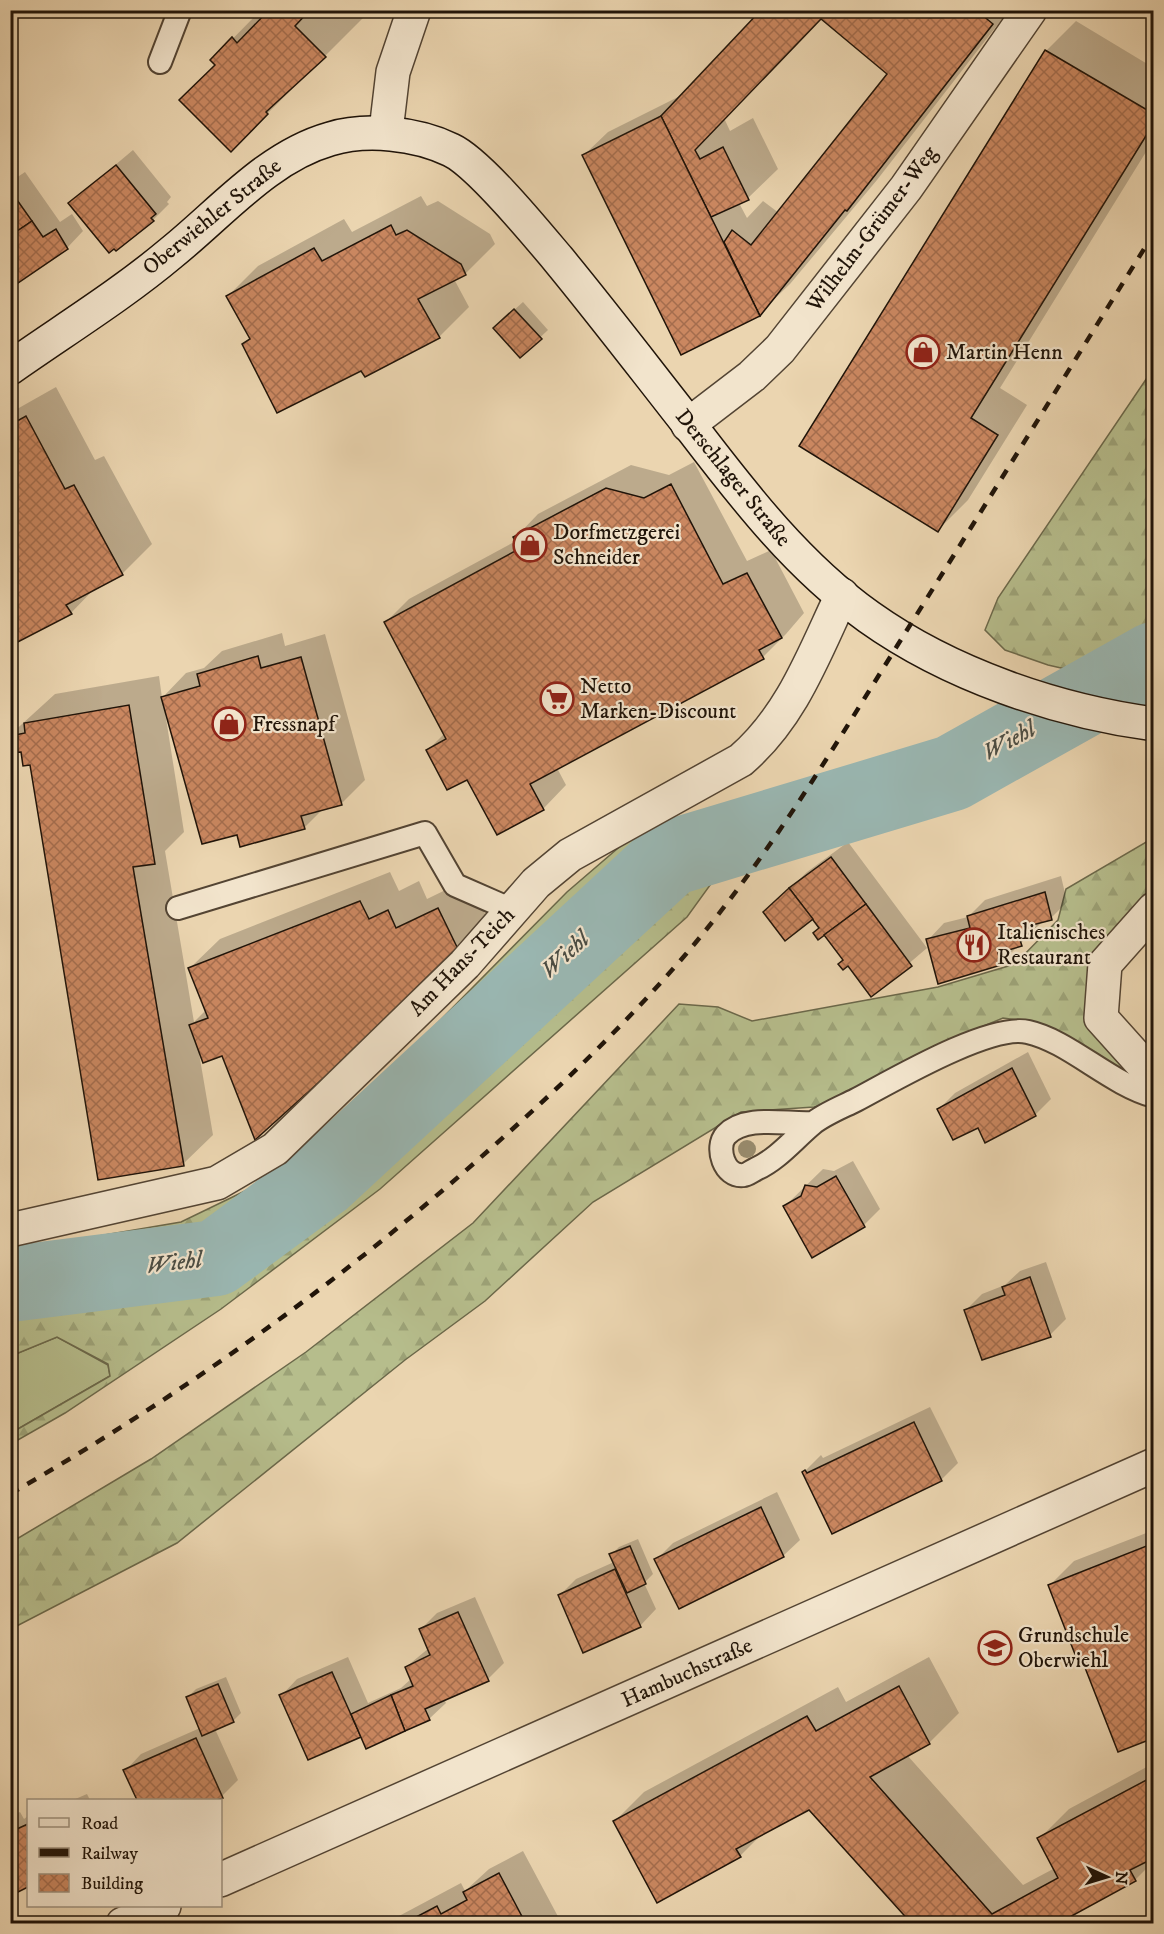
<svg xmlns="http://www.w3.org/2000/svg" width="1164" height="1934" viewBox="0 0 1164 1934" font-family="'IM FELL DW Pica',serif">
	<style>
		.grass { fill: #b6bd8c; stroke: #6b684a; stroke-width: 1.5 }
		.forest { fill: url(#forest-firs); stroke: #6b684a; stroke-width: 1.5 }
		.shadow { fill: #0003; fill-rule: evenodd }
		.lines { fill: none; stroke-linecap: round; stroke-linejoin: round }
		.river { stroke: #9ab7b2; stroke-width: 76 }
		.building { fill: url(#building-cross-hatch); stroke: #201409; stroke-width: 1.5 }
		.lane-casing { stroke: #534433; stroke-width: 26 }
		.street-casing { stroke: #534433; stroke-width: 36 }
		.secondary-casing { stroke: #201409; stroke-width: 36 }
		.lane { stroke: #f2e4cc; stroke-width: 22 }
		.street { stroke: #f2e4cc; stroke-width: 33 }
		.secondary { stroke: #f2e4cc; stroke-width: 33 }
		.rail { stroke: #201409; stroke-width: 4.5; stroke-dasharray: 10 10; stroke-linecap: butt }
		.tree { fill: #988b6d }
		.labels { text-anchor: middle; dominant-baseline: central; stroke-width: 4.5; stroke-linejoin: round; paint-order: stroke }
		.street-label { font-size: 22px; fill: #201409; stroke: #f2e4cc }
		.poi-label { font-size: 22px; fill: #201409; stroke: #f2e4cc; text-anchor: start }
		.water-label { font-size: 24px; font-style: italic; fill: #4b4d44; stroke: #f2e4cc }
	</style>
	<defs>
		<pattern id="forest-firs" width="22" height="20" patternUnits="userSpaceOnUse" patternTransform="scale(1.5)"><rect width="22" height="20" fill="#b6bd8c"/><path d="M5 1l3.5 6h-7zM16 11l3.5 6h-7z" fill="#9ca277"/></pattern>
		<pattern id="building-cross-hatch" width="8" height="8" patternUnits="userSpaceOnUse" patternTransform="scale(1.5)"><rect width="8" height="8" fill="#ca8760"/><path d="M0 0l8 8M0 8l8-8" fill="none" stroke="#a46d4d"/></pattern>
	</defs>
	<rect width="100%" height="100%" fill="#ebd5b0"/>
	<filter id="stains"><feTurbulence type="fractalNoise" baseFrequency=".00333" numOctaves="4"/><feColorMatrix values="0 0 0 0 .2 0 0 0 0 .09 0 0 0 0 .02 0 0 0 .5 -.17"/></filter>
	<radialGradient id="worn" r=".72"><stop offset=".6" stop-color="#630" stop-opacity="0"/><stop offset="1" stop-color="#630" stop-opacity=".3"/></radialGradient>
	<polygon class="grass" points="57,1337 108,1365 110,1376 11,1433 11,1356"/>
	<g class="forest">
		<polygon points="1153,369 1153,689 1048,665 1005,650 985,630 998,598"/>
		<polygon points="773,798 687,917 380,1189 221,1309 65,1413 11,1444 11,1433 110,1376 108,1364 57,1337 11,1356 11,1251 181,1222 247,1190 310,1152 567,892 638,831"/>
		<polygon points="1153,838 1153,896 1103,957 1133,1080 1025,1021 1003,1018 952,1039 837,1102 814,1107 741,1112 593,1202 485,1301 405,1360 177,1543 11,1629 10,1543 151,1459 306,1352 473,1223 679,1004 718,1007 752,1021 938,987 1015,964 1058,920 1066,889"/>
	</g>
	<g class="shadow">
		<polygon points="261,10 357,10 364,17 231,150 217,65 212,60"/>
		<path d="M 763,10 L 1009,10 L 877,180 L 790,284 L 759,314 L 584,155 L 608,132 L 684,94 ZM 821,18 L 889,74 L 779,213 L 763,201 L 747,218 L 739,203 L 748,198 L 778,169 L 753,118 L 730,131 L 724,118 Z"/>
		<polygon points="1076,21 1154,68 1154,139 1000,388 1027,405 968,500 938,530 801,445 1046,51"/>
		<polygon points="133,150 171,197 167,202 169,204 153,220 70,203"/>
		<polygon points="25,172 60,222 72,214 83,231 67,248 12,285 10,182"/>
		<polygon points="421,196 427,206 438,201 490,234 495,244 465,274 454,279 469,307 439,337 362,369 244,344 250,338 228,296 258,266 344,219 352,232"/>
		<polygon points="523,302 548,330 520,356 502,321"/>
		<polygon points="56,387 95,460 104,456 152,544 122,574 96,587 71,613 10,644 10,413"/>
		<polygon points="694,462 747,561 771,550 804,613 786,634 763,657 557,768 566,785 543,809 468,778 428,750 445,733 386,622 409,599 516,541 515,538 538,514 631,465 669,475"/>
		<polygon points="282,633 285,646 325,634 365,780 342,803 324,808 304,828 238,833 165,712 184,832 165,851 194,1022 206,1010 190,968 220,939 390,872 399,891 419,881 427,899 468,879 487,918 439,969 223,1054 199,1053 213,1135 183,1164 31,763 22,750 10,746 10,735 55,694 159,676 162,698 186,673 204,668 222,651"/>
		<polygon points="848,842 927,948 872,995 813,917 765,913 807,872"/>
		<polygon points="1061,876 1067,902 1051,918 1044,920 1000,964 928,940 944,923 968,917 985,900"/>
		<polygon points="1028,1052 1051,1099 1035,1115 978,1126 939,1109 955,1093"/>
		<polygon points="853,1161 880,1209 864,1225 813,1256 784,1207 823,1169 834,1171"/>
		<polygon points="1046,1262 1066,1319 1050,1335 966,1310 982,1294 1005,1285 1020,1271"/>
		<polygon points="930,1407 958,1463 941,1480 833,1532 804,1472 821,1455 823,1458"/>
		<polygon points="777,1492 800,1540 783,1556 656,1560 673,1543"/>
		<polygon points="1154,1530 1154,1737 1083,1658 1050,1585 1074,1561"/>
		<polygon points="638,1539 653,1574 644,1583 656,1609 640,1626 560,1595 576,1579 614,1562 611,1555 619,1547"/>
		<polygon points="475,1597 504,1663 488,1679 444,1699 446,1703 429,1719 361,1734 281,1696 297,1679 348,1657 368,1703 401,1688 411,1679 406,1667 429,1648 420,1630 437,1613"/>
		<polygon points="929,1657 959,1713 929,1743 907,1755 1023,1885 1055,1868 1039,1839 1069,1809 1154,1763 1154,1861 1135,1880 1054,1924 914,1924 810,1808 764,1832 740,1856 615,1821 644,1792 838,1687 846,1702"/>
		<polygon points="226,1677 241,1713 233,1721 215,1729 238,1780 222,1796 213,1800 138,1800 125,1771 141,1754 200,1728 188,1697 196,1689"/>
		<polygon points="87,1794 90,1800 73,1800"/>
		<polygon points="20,1812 24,1819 28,1816 28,1886 10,1894 10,1816"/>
		<polygon points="523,1851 562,1924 384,1924 461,1883 465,1891 489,1869"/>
	</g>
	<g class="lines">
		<polyline class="river" points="10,1284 216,1258 322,1180 670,858 952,773 1154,660"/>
	</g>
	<g class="building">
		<polygon points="269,10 278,10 281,14 285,10 310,10 295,26 326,57 266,112 268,114 231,152 179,100 215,65 210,60 232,37 237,43"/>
		<polygon points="761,10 976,10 993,24 847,211 845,210 760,316 724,242 732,230 751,245 887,74 821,19 695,150 700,159 723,147 749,200 711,217 661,116"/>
		<polygon points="1045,50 1154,114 1154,123 971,418 998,435 938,532 799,446"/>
		<polygon points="661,116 760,316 681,355 582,155"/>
		<polygon points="116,165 156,214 151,218 154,221 116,251 114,249 109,253 68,203"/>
		<polygon points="10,190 32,221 10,236"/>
		<polygon points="32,221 43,237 56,229 68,249 12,287 10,236"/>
		<polygon points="391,225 396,235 407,230 461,264 466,275 418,299 440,338 365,377 361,371 277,413 242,344 250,339 226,296 314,248 322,261"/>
		<polygon points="514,309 542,339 520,358 493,328"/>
		<polygon points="26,416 65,489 74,485 123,575 66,605 72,614 10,646 10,425"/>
		<polygon points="671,484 723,584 747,573 782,638 759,650 764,659 530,784 544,810 497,835 467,780 447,790 426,750 446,739 384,622 519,549 513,537 606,488 644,498"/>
		<polygon points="258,656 261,668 301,657 342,805 301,816 305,829 240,847 237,835 202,844 161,697 200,686 197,674"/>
		<polygon points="129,705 155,864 133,867 184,1166 98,1180 30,765 23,766 21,752 10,753 10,736 25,733 24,723"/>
		<polygon points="831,857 866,904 818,940 813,933 819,928 789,888"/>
		<polygon points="789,888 813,919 785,941 763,912"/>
		<polygon points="1045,892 1052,920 1032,925 1034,932 1019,937 1022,946 998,953 1001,965 938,984 926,939 970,928 967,916"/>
		<polygon points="360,901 369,919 388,910 396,928 438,908 458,949 409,1001 255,1140 222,1056 203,1063 189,1025 208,1018 188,968"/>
		<polygon points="866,904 912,966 871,997 848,966 843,970 838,964 843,960 824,935"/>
		<polygon points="1012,1068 1036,1116 985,1143 978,1128 953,1140 937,1109"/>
		<polygon points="836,1176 865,1227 812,1258 783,1206 801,1196 805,1185 817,1187"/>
		<polygon points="1030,1277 1051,1337 982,1360 964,1310 1005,1295 1002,1287"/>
		<polygon points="914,1422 942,1481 832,1534 802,1472 805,1470 807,1473"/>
		<polygon points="761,1507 784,1557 679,1609 654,1559"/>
		<polygon points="1154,1543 1154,1738 1118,1752 1082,1660 1078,1662 1048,1585"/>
		<polygon points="630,1546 646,1584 627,1593 609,1554"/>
		<polygon points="615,1569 641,1627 583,1653 558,1595"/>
		<polygon points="458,1612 489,1681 425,1709 430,1720 405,1731 391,1695 413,1686 405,1667 430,1655 419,1629"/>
		<polygon points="332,1672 361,1737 308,1760 279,1695"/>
		<polygon points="218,1684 234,1722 202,1736 186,1697"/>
		<polygon points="899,1686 930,1744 870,1777 992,1914 1058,1878 1037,1838 1154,1776 1154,1858 1130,1870 1136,1881 1057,1924 912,1924 809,1810 736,1849 741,1857 657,1903 613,1821 807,1716 816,1731"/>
		<polygon points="391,1695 405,1731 366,1749 351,1714"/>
		<polygon points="196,1738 223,1798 217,1800 137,1800 123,1770"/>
		<polygon points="28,1824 28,1887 10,1896 10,1832"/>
		<polygon points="499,1873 526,1924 403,1924 437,1906 441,1914 467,1900 463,1892"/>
	</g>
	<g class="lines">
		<defs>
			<g id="lane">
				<polyline points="160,62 180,10"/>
				<polyline points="178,908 425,833 455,885 512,910"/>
				<path d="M 813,1123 C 787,1125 746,1114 726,1135 C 715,1147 724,1178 744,1175 C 747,1175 752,1171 756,1169 C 778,1159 794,1139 812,1124 C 824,1114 842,1107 856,1100 C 892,1081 990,1023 1028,1032 C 1069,1041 1110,1084 1154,1096"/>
			</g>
			<g id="street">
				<polyline points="386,131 393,72 414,10"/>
				<polyline points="688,425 752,376 780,349 906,188 1030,10"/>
				<polyline points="1154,909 1105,964 1101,1018 1154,1077"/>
				<path d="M 10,1230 L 217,1183 L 275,1149 L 465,964 L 536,883 L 570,855 L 741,760 C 792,716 814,654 842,595"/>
				<polyline points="220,1880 1154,1465"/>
				<polyline points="123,1924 164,1906"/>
			</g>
			<path id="secondary" d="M 10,368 C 64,330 121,295 171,253 C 221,213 267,157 330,139 C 366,128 416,133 451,150 C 479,163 536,233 558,259 C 605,316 649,374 694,431 C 746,499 799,567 869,617 C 949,674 1056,711 1154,724"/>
		</defs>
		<use href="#lane" class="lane-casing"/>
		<use href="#street" class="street-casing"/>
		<use href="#secondary" class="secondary-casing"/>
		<use href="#lane" class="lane"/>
		<use href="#street" class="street"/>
		<use href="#secondary" class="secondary"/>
		<path class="rail" d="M 10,1494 C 181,1396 342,1281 489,1150 C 559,1088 625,1025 686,954 C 767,859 831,752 897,646 C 983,509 1068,371 1154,233"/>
	</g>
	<circle class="tree" cx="747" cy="1149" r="9"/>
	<defs>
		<symbol id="shop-ring" viewBox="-11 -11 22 22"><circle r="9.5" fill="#f2e4cc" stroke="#8f2418" stroke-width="1.5"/><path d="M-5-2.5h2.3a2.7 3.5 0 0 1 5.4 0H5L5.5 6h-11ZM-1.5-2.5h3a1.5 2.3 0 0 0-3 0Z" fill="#8f2418"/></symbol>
		<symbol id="supermarket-ring" viewBox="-11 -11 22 22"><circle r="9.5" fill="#f2e4cc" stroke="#8f2418" stroke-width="1.5"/><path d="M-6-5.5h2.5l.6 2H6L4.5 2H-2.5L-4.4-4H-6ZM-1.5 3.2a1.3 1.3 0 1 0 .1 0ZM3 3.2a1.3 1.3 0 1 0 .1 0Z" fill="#8f2418"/></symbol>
		<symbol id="restaurant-ring" viewBox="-11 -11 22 22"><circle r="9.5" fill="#f2e4cc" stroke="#8f2418" stroke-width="1.5"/><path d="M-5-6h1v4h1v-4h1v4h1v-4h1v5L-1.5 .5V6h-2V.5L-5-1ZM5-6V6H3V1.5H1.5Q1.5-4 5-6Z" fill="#8f2418"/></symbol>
		<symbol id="school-ring" viewBox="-11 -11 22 22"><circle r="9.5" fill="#f2e4cc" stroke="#8f2418" stroke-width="1.5"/><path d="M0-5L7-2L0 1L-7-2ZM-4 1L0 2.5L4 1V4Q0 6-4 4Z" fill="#8f2418"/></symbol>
	</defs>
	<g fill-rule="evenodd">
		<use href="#shop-ring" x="904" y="333" width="38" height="38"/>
		<use href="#shop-ring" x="511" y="526" width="38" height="38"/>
		<use href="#supermarket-ring" x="538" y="680" width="38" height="38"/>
		<use href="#shop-ring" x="210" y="705" width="38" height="38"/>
		<use href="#restaurant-ring" x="955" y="926" width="38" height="38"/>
		<use href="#school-ring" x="976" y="1629" width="38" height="38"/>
	</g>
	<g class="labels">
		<g class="street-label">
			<text transform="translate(212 217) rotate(-39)">Oberwiehler Straße</text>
			<text transform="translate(872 229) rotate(-53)">Wilhelm-Grümer-Weg</text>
			<text transform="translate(733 478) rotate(51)">Derschlager Straße</text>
			<text transform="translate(462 962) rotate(-46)">Am Hans-Teich</text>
			<text transform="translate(687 1673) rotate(-24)">Hambuchstraße</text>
		</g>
		<g class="poi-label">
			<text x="946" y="352">Martin Henn</text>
			<text x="553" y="532">Dorfmetzgerei<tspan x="553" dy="25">Schneider</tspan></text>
			<text x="580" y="686">Netto<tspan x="580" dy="25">Marken-Discount</tspan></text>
			<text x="252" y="724">Fressnapf</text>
			<text x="997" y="932">Italienisches<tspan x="997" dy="25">Restaurant</tspan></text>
			<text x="1018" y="1635">Grundschule<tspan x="1018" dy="25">Oberwiehl</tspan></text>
		</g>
		<g class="water-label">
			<text transform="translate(1009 741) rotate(-29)">Wiehl</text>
			<text transform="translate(565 955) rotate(-43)">Wiehl</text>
			<text transform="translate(174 1263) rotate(-7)">Wiehl</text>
		</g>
	</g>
	<rect width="1164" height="1934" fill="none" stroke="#ebd5b0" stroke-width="36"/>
	<rect x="12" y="12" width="1140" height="1910" fill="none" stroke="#201409" stroke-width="3"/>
	<rect x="18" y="18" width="1128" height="1898" fill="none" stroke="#201409" stroke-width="1.5"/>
	<rect x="27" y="1799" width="195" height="108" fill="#f2e4cc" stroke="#9e917e" stroke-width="1.5"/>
	<rect x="39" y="1818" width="30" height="9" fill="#f2e4cc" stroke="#9e917e" stroke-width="1.5"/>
	<text x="81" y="1829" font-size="18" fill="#201409">Road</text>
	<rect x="39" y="1848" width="30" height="9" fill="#201409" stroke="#9e917e" stroke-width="1.5"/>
	<text x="81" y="1859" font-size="18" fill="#201409">Railway</text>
	<rect x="39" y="1874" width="30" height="18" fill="url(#building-cross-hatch)" stroke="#9e917e" stroke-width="1.5"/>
	<text x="81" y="1889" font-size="18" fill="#201409">Building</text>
	<g transform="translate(1107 1877) rotate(94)" stroke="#f2e4cc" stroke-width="4.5" paint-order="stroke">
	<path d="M0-4.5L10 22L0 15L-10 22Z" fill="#201409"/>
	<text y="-9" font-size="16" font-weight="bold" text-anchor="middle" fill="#201409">N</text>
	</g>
	<rect width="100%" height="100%" filter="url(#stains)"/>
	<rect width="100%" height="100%" fill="url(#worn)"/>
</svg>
